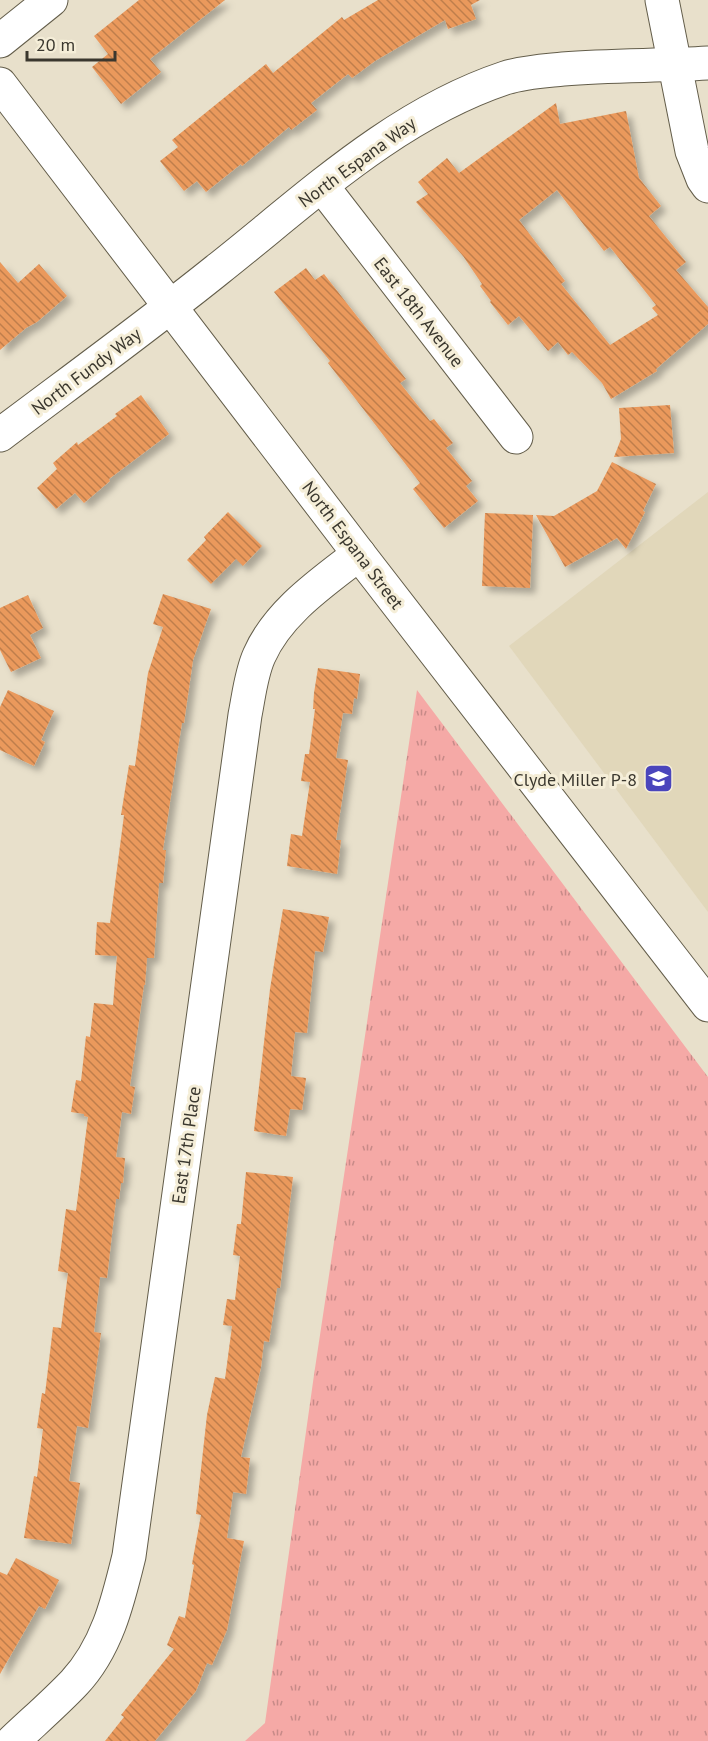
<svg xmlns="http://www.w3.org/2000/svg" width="708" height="1741" viewBox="0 0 708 1741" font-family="'PT Sans',sans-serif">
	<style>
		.built { fill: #e1d7ba }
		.grass { fill: url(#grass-tufts) }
		.building { fill: url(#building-back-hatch); fill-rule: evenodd; filter: url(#shadow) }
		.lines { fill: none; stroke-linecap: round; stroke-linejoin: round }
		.minor-casing { stroke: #635d4a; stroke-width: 35 }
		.minor { stroke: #fff; stroke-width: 33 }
		.labels { text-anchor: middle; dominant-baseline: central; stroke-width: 6; stroke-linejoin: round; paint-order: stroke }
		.street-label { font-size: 18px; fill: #3a372e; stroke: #f5eed8 }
		.poi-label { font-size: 18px; fill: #3a372e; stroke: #f5eed8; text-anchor: end }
	</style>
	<defs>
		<pattern id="grass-tufts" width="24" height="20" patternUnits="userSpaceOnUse" patternTransform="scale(1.5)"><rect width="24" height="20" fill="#f5a9a6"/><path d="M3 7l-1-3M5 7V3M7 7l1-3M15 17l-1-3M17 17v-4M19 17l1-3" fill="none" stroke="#c78a88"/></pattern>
		<pattern id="building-back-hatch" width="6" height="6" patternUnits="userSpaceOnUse" patternTransform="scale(1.5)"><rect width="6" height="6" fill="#ea995c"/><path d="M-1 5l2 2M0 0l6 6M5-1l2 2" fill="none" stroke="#bf7e4c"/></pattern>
		<filter id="shadow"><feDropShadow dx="5.5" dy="5.5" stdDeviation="3" flood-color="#0004"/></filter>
	</defs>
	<rect width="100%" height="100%" fill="#e8e0cb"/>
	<polygon class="built" points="708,492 708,912 509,646"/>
	<polygon class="grass" points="417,690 708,1077 708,1741 245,1741 265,1723 314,1375"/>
	<g class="building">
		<polygon points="139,0 225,0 150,59 161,72 121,104 92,67 108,54 94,36"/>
		<polygon points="378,0 480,0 471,5 476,19 448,29 445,20 375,61 352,78 348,74 311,103 317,110 291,130 289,127 242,166 241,164 206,192 197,181 184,191 160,161 178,147 172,140 266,64 273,73 342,17 344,20"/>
		<path d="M 556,103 L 560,124 L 626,111 L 639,178 L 661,206 L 649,216 L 686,262 L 676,270 L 708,307 L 708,324 L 656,369 L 657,371 L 611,399 L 602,383 L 572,352 L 568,355 L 558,342 L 548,351 L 519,316 L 508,325 L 490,302 L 491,301 L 480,286 L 482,284 L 463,256 L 416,202 L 428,194 L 418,182 L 447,158 L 459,173 ZM 557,190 L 604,251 L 610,247 L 656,305 L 652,308 L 658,315 L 610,345 L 561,284 L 565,281 L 519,220 Z"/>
		<polygon points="0,262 18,283 39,264 67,296 37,322 26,328 0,350"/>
		<polygon points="306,268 315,280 324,274 406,379 400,383 430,421 434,419 453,443 446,448 472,481 466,486 478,501 444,528 413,489 420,483 328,363 330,361 274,292"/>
		<polygon points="141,395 169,434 109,479 110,481 84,503 75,493 56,509 37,488 57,469 53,463 77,442 78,445 117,416 115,414"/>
		<polygon points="670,405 674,453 614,457 621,439 619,408"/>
		<polygon points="612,462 656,484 643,511 645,512 626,549 617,538 565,567 536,515 554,516 597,491"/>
		<polygon points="228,512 262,546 243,566 236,559 211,584 187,560 206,540 204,537"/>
		<polygon points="485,513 533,515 530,588 482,586"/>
		<polygon points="163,594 211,609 193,660 184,723 182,723 178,748 163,850 166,850 163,883 159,883 154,958 147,958 145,985 144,985 130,1086 135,1087 131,1114 122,1112 116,1157 125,1158 123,1183 121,1183 119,1199 116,1199 107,1278 100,1277 94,1332 101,1333 88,1428 77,1426 69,1481 80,1483 71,1544 24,1538 34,1476 37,1477 43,1429 37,1428 42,1393 45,1394 53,1327 61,1328 68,1273 58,1271 66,1209 76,1211 88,1117 84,1116 84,1114 71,1112 76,1080 81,1081 86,1036 90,1037 94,1003 113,1005 117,956 95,955 97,922 110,923 124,815 121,815 129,765 135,766 148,673 163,627 153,624"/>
		<polygon points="28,595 43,628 30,635 41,658 11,672 0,650 0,608"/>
		<polygon points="318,668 360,674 357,699 354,698 352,714 343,713 336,758 348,760 336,840 341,840 337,874 287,866 291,834 302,836 310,782 301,781 305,754 309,754 315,709 313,709 314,693"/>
		<polygon points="8,690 54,711 41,740 45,742 34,766 0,750 0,707"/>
		<polygon points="283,909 329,917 323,952 315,951 307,1033 295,1032 291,1076 306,1078 302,1110 290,1109 286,1136 254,1131 270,989"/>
		<polygon points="246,1172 293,1177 280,1288 277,1288 269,1342 264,1341 261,1367 241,1457 250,1458 246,1494 233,1492 227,1538 244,1541 227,1630 212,1665 207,1663 196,1691 155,1741 105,1741 124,1717 121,1715 174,1649 167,1645 179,1616 185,1618 194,1565 192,1564 201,1515 196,1514 207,1415 215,1377 225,1379 232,1326 223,1325 227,1299 235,1300 240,1256 233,1255 237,1224 241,1224"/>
		<polygon points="16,1558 59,1580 45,1609 39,1606 0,1674 0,1572 7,1575"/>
	</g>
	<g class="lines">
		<defs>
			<g id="minor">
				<polyline points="662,0 692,151 703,179 708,186"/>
				<polyline points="0,41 51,0"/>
				<polyline points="0,84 359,554 708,1005"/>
				<polyline points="322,186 516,437"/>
				<path d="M 0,435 C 73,380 146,327 217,270 C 307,199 394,115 505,78 C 524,72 544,71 563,69 C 611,65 660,66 708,63"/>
				<path d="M 13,1741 C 33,1722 55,1703 74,1683 C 107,1648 118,1601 129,1556 L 245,715 C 249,695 251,674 259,656 C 278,612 323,582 359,554"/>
			</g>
		</defs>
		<use href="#minor" class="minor-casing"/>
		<use href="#minor" class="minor"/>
	</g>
	<defs>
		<symbol id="school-square" viewBox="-11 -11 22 22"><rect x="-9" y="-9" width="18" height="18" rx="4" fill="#4a45bc" stroke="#f5eed8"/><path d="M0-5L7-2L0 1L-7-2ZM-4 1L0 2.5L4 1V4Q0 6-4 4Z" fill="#fff"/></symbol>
	</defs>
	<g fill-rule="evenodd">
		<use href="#school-square" x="642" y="762" width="33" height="33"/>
	</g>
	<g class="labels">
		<g class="street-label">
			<text transform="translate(357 162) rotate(-36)">North Espana Way</text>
			<text transform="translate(419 312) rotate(52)">East 18th Avenue</text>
			<text transform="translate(86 371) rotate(-37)">North Fundy Way</text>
			<text transform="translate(353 545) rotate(53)">North Espana Street</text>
			<text transform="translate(186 1145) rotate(-82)">East 17th Place</text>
		</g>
		<g class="poi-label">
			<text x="637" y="779">Clyde Miller P-8</text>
		</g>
	</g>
	<path d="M27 51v9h88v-9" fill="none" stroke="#3a372e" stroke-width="3"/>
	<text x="36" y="51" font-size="18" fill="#3a372e" stroke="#f5eed8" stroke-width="4.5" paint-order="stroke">20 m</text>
</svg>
